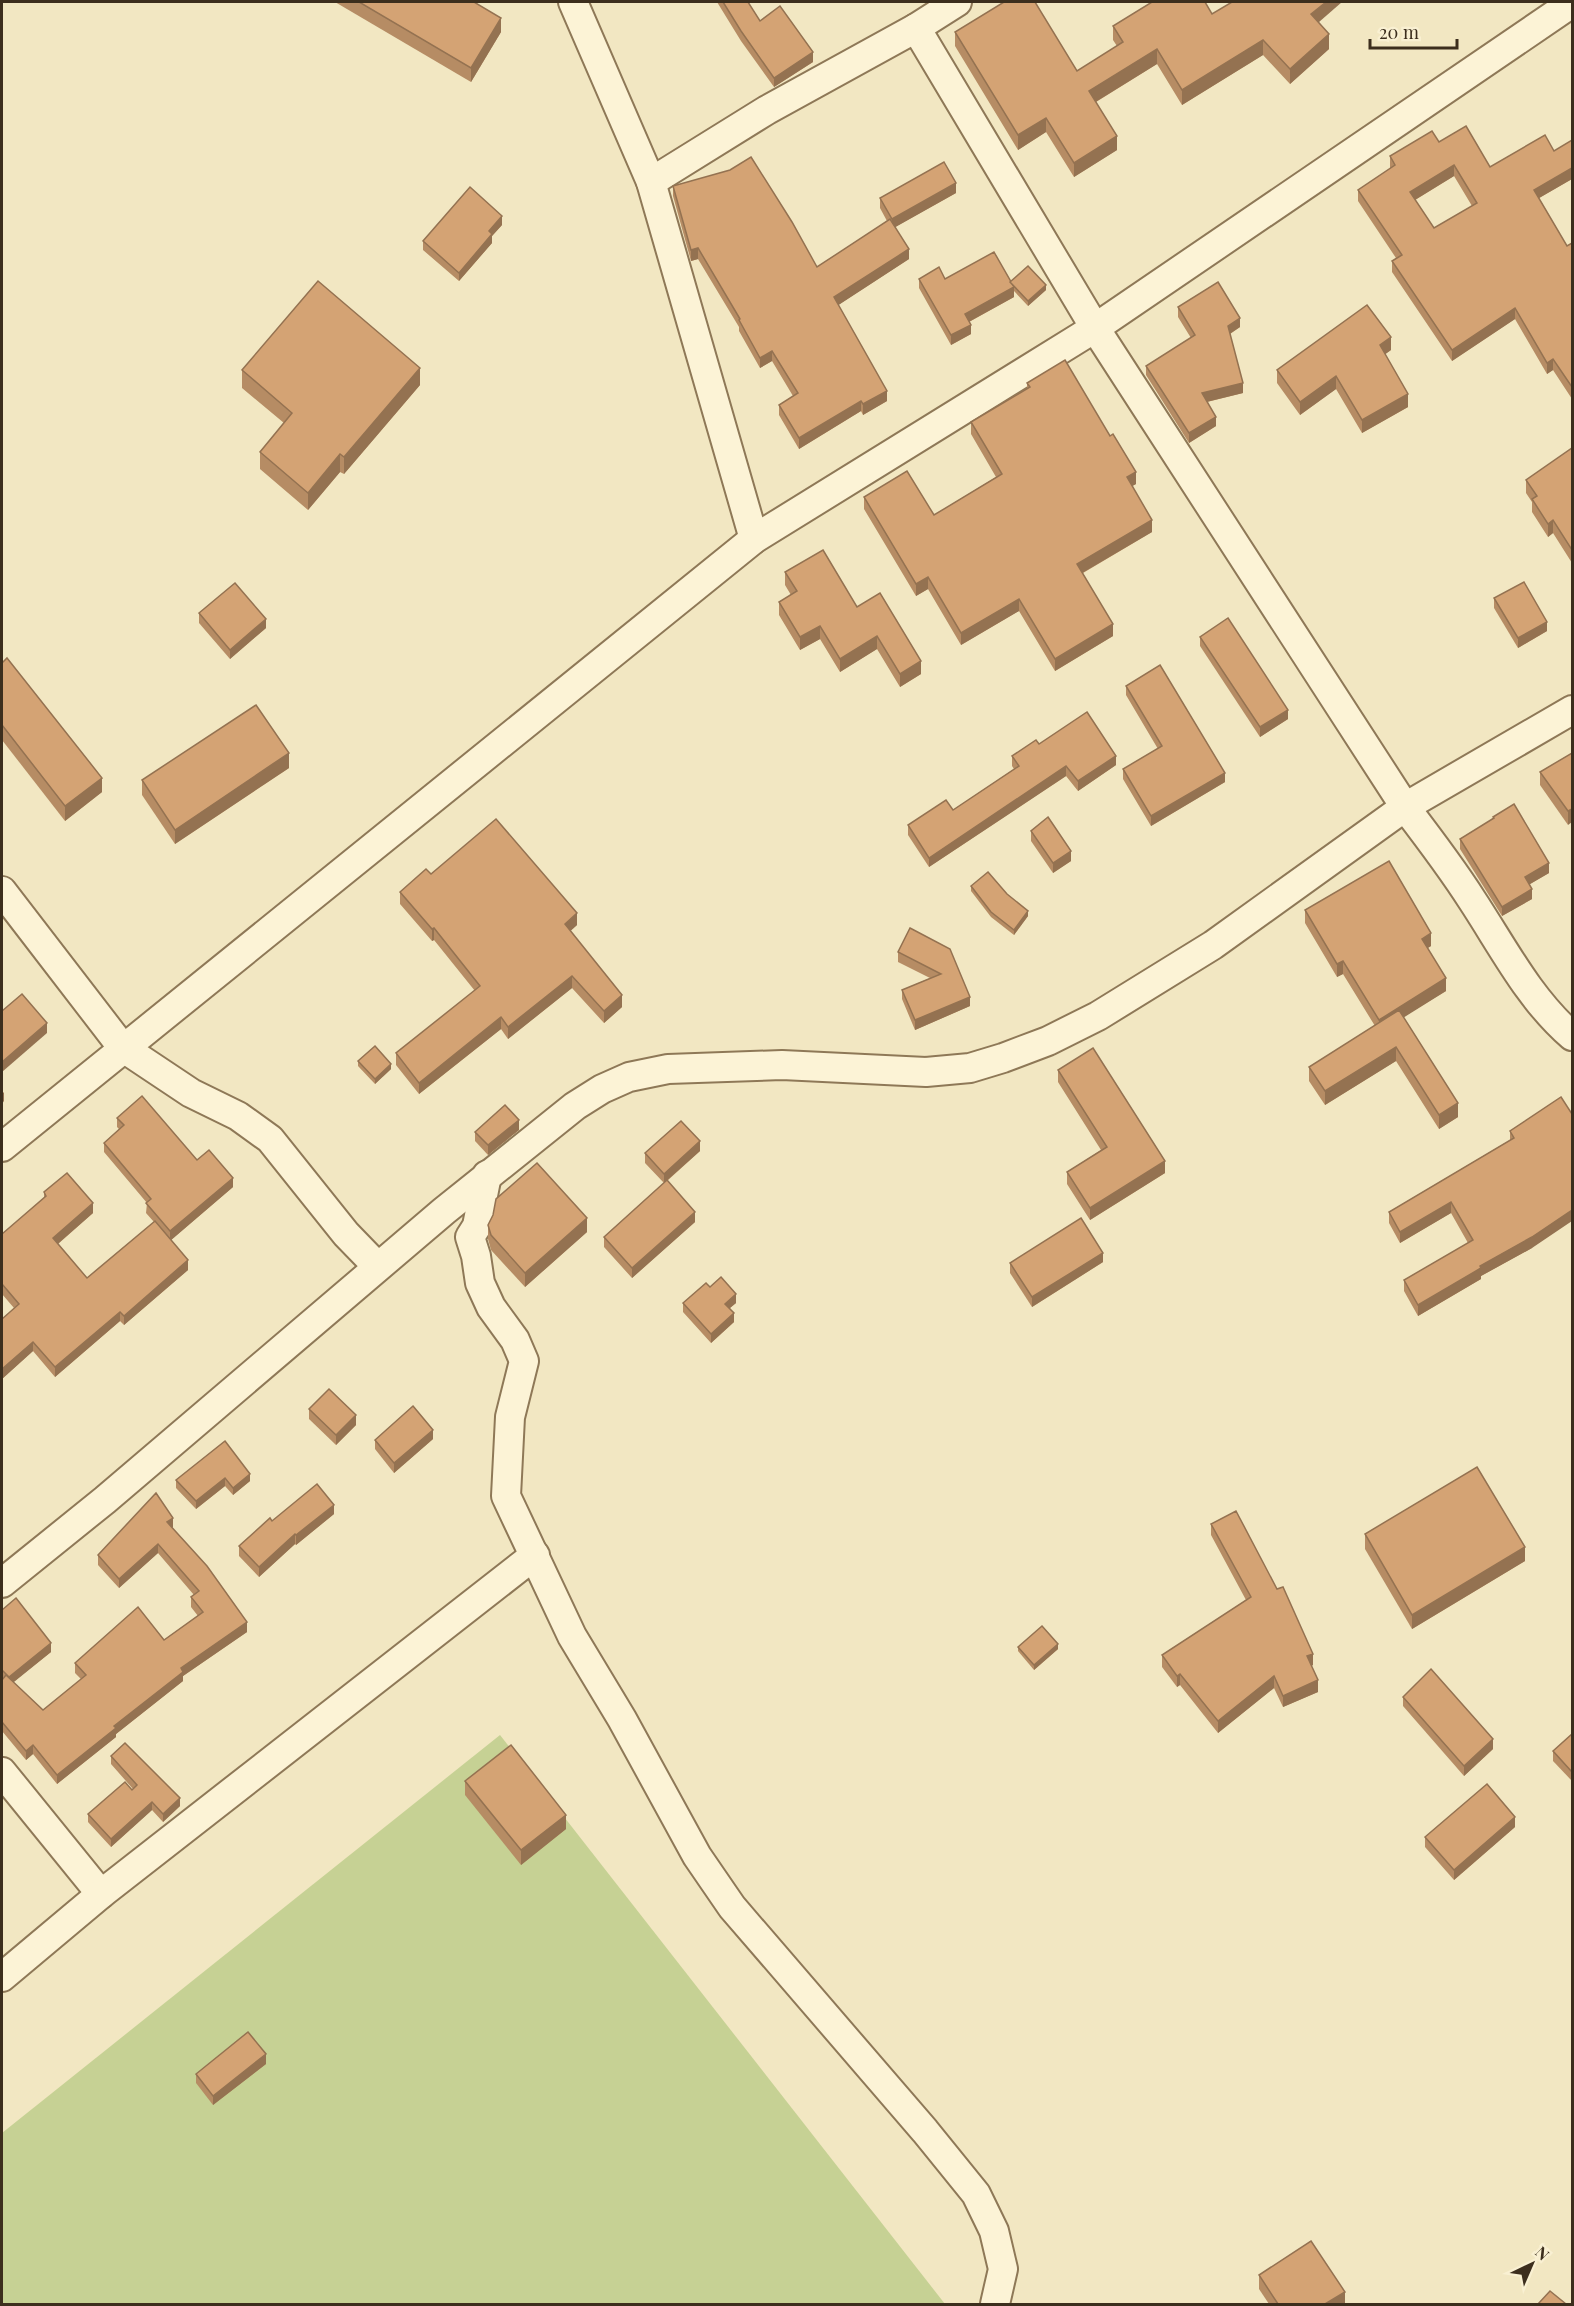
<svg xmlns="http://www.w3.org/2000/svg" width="1574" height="2306" viewBox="0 0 1574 2306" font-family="'Playfair Display',serif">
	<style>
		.green { fill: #c6d194 }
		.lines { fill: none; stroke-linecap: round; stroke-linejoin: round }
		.minor-casing { stroke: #8e7857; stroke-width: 32 }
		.minor { stroke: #fcf3d6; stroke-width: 28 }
		.wall { fill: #b68c64; fill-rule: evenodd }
		.shaded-wall { fill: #947251 }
		.building { fill: #d4a374; stroke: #947251; stroke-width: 1.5; fill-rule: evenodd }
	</style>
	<rect width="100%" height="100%" fill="#f2e7c2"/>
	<polygon class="green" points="500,1735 945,2304 2,2304 2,2133"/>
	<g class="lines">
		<defs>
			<g id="minor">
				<polyline points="573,2 651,182 754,539"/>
				<path d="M 916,28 L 1095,328 L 1405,807 C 1428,837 1451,867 1472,900 C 1503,947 1529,999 1572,1036"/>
				<polyline points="651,182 767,110 916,28 957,2"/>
				<polyline points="2,891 122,1047 191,1093 238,1116 270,1139 346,1234 377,1266"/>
				<polyline points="2,1147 754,539 1095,328 1572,3"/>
				<polyline points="487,1175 477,1226 470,1237 476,1256 480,1283 491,1307 515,1340 524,1361 510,1417 506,1496 572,1636 622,1719 697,1856 732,1907 925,2131 976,2194 994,2231 1003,2269 995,2304"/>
				<polyline points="2,1583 105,1500 444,1211 575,1106 602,1089 629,1077 668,1069 782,1065 926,1072 970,1068 1003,1058 1048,1041 1098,1016 1213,945 1405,807 1572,710"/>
				<polyline points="2,1772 101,1894"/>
				<polyline points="2,1977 101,1894 535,1555"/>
			</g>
		</defs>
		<use href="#minor" class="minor-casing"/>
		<use href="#minor" class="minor"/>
	</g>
	<g class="wall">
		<polygon points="335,2 474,2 501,32 471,82"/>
		<polygon points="717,2 748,2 760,21 813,62 774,87 741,41"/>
		<polygon points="1212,14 1318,23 1329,49 1290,84 1263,55 1182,105 1157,64 1096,102 1117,150 1074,177 1046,132 1018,150 955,46 955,32 1077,71 1117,46 1113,40 1113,26"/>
		<path d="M 1439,142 L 1490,167 L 1554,151 L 1572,179 L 1539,198 L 1567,246 L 1572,243 L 1572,399 L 1553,370 L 1547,374 L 1515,319 L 1452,361 L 1392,272 L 1392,261 L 1396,258 L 1358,201 L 1358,190 L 1390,169 L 1390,156 ZM 1454,176 L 1472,206 L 1434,228 L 1415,200 Z"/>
		<polygon points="673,186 817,267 887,221 880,208 880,198 956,193 895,227 909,259 838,305 887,401 863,415 861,411 799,449 779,415 779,405 793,396 772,361 760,368 739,331 739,327 698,259 691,261 673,196"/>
		<polygon points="502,225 492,236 492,243 459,281 423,250 423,241"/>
		<polygon points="919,279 1010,282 1046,290 1028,306 1014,291 1014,297 969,322 971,334 951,345 919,288"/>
		<polygon points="1178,307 1240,327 1230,334 1243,393 1207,402 1216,426 1189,443 1146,375 1146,366 1191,338 1178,317"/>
		<polygon points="1391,350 1385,354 1408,407 1362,433 1336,389 1300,415 1277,383 1277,370"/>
		<polygon points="242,370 420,385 344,474 340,472 308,510 260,469 260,452 284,423 242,388"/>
		<polygon points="1027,383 1136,484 1132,486 1152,532 1083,573 1113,636 1055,671 1019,611 961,645 928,589 916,596 864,509 864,497 934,515 996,477 971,434 971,422 1027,388"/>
		<polygon points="1572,448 1572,563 1553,533 1548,537 1532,512 1532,502 1526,493 1526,480"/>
		<polygon points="785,572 857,607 921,674 900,687 877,649 840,672 820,639 800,650 779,615 779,602 791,595 785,585"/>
		<polygon points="1494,598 1547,631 1518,648 1494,608"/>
		<polygon points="199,613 266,628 230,659 199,623"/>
		<polygon points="1200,637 1288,719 1260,737 1200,646"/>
		<polygon points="2,663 102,792 65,821 2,740"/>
		<polygon points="1126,686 1225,782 1151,826 1123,779 1123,769 1158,749 1126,695"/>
		<polygon points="1039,744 1116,765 1078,791 1066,776 929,867 908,835 908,825 953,810 1014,769 1012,766 1012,756"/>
		<polygon points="1572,753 1568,825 1540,785 1540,772"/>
		<polygon points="289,768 175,844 142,795 142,780"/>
		<polygon points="1493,817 1549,873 1530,884 1532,899 1502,916 1460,849 1460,839 1493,819"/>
		<polygon points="1031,831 1071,861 1053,873 1031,841"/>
		<polygon points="431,874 577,925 570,931 622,1007 604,1023 572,988 508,1039 501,1029 419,1094 396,1065 396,1053 475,991 434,940 432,941 400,904 400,892"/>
		<polygon points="971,886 1007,894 1028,916 1014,935 991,917 971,891"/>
		<polygon points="1305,910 1431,946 1428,948 1446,991 1403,1017 1458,1117 1439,1129 1396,1061 1325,1105 1309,1081 1309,1067 1375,1026 1343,974 1337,977 1305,923"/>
		<polygon points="910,928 970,1006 915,1030 902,999 902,990 930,978 898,962 898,952"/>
		<polygon points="358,1061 391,1069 375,1084 358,1066"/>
		<polygon points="1058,1070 1165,1173 1090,1220 1067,1184 1067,1172 1101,1150 1058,1082"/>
		<polygon points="1561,1097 1532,1248 1481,1276 1481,1279 1418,1316 1404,1291 1404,1280 1468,1243 1451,1213 1400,1243 1389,1223 1389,1212 1510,1140 1510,1131"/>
		<polygon points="117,1118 197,1160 233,1187 171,1240 188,1270 124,1325 120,1321 55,1377 33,1351 2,1379 2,1319 14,1308 2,1294 2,1234 44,1198 44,1192 93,1213 58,1244 87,1278 154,1222 146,1213 147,1203 104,1152 104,1143 119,1129 117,1127"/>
		<polygon points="519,1130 488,1155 475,1141 475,1132"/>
		<polygon points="700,1151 667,1181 695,1222 632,1278 604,1247 604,1237 664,1183 645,1163 645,1153"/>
		<polygon points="488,1225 587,1232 525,1287 491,1250 488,1239"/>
		<polygon points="1103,1262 1032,1307 1010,1273 1010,1263"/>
		<polygon points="710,1287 736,1303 730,1308 734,1322 711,1343 683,1312 683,1303"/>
		<polygon points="309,1409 356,1425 336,1445 309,1419"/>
		<polygon points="433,1439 394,1473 375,1449 375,1440"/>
		<polygon points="225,1441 250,1481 233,1495 225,1486 196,1509 176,1488 176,1480"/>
		<polygon points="334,1514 296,1545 295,1544 259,1577 239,1556 239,1546 272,1521"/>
		<polygon points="1211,1524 1313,1665 1311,1666 1318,1692 1283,1707 1274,1688 1218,1733 1180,1685 1177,1687 1162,1667 1162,1655 1246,1600 1211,1535"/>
		<polygon points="172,1527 247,1632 183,1676 183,1681 116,1734 116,1737 57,1784 33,1754 26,1760 2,1731 2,1610 51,1652 13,1682 43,1710 81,1679 75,1673 75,1663 164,1640 198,1616 191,1607 191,1597 194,1595 158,1553 119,1588 98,1565 98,1555 173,1527"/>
		<polygon points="1365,1534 1525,1561 1412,1629 1365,1549"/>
		<polygon points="1018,1647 1058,1649 1034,1670 1018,1651"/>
		<polygon points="1403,1697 1493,1749 1464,1776 1403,1706"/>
		<polygon points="1572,1734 1572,1781 1553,1761 1553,1751"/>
		<polygon points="111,1756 180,1806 163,1822 152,1810 111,1847 88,1822 88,1814 133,1789 111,1764"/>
		<polygon points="465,1781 566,1829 521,1865 465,1795"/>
		<polygon points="1515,1827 1454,1880 1425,1847 1425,1837"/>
		<polygon points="266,2064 213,2105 196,2083 196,2074"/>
		<polygon points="1259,2275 1345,2304 1269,2304 1259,2289"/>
	</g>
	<g class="shaded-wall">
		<polygon points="1326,2 1342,2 1311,29 1311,14"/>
		<polygon points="501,18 501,32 471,82 471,68"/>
		<polygon points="1329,34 1329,49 1290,84 1290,69"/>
		<polygon points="1263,40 1263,55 1182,105 1182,90"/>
		<polygon points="1157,49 1157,64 1089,106 1089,91"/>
		<polygon points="813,52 813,62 774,87 774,78"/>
		<polygon points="1046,118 1046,132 1018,150 1018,135"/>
		<polygon points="1117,136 1117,150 1074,177 1074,163"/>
		<polygon points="1454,165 1454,176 1410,203 1410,192"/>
		<polygon points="1572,168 1572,179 1534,201 1534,190"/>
		<polygon points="956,183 956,193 892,229 892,219"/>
		<polygon points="502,216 502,225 492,236 492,243 459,281 459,273 489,231"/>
		<polygon points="698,248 698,259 691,261 691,250"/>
		<polygon points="909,249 909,259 834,308 834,297"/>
		<polygon points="1046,285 1046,290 1028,306 1028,301"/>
		<polygon points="1014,287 1014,297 965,324 965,314"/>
		<polygon points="1515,308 1515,319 1452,361 1452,350"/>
		<polygon points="1240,318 1240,327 1228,335 1228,326"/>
		<polygon points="971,325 971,334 951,345 951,335"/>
		<polygon points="1391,337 1391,350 1380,358 1380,345"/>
		<polygon points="772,351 772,361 760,368 760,358"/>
		<polygon points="1553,359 1553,370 1547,374 1547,363"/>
		<polygon points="420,368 420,385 344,474 344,457"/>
		<polygon points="1336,376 1336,389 1300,415 1300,402"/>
		<polygon points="1243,383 1243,393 1202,403 1202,393"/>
		<polygon points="887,391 887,401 863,415 863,404"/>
		<polygon points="1408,394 1408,407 1362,433 1362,420"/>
		<polygon points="861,401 861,411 799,449 799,438"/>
		<polygon points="1216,417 1216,426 1189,443 1189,433"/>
		<polygon points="340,454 340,472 308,510 308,493"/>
		<polygon points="1136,472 1136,484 1127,489 1127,477"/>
		<polygon points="1152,520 1152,532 1077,576 1077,564"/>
		<polygon points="1553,520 1553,533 1548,537 1548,524"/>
		<polygon points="928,577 928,589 916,596 916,584"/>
		<polygon points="1019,599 1019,611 961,645 961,633"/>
		<polygon points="266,619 266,628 230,659 230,650"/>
		<polygon points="1547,622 1547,631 1518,648 1518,638"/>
		<polygon points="1113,624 1113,636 1055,671 1055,659"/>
		<polygon points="820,626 820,639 800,650 800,637"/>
		<polygon points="877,636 877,649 840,672 840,659"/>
		<polygon points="921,661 921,674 900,687 900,674"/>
		<polygon points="1288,710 1288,719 1260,737 1260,727"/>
		<polygon points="289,753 289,768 175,844 175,830"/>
		<polygon points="1116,756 1116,765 1078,791 1078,781"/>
		<polygon points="1066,766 1066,776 929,867 929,858"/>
		<polygon points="1225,773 1225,782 1151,826 1151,816"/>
		<polygon points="102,778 102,792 65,821 65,806"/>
		<polygon points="1572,809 1572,822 1568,825 1568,811"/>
		<polygon points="1071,851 1071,861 1053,873 1053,863"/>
		<polygon points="1549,863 1549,873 1525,887 1525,877"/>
		<polygon points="1532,889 1532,899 1502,916 1502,907"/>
		<polygon points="1028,911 1028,916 1014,935 1014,930"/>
		<polygon points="577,913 577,925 565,936 565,924"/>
		<polygon points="434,928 434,940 432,941 432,929"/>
		<polygon points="1431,933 1431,946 1422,951 1422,939"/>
		<polygon points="1343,961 1343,974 1337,977 1337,964"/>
		<polygon points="572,976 572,988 508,1039 508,1027"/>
		<polygon points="1446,978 1446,991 1379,1033 1379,1020"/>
		<polygon points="622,995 622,1007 604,1023 604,1011"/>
		<polygon points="970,997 970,1006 915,1030 915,1020"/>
		<polygon points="501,1017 501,1029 419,1094 419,1083"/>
		<polygon points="47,1023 47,1033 2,1072 2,1062"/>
		<polygon points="1396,1047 1396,1061 1325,1105 1325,1091"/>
		<polygon points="391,1064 391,1069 375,1084 375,1079"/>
		<polygon points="4,1092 4,1101 2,1104 2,1094"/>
		<polygon points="1458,1103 1458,1117 1439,1129 1439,1115"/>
		<polygon points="519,1120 519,1130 488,1155 488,1145"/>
		<polygon points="700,1141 700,1151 664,1183 664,1174"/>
		<polygon points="1165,1161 1165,1173 1090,1220 1090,1208"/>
		<polygon points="233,1178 233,1187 170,1241 170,1231"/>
		<polygon points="1451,1202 1451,1213 1400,1243 1400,1232"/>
		<polygon points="93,1203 93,1213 53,1248 53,1238"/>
		<polygon points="1572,1210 1572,1221 1532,1248 1481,1276 1481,1279 1418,1316 1418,1305 1480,1266"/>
		<polygon points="695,1212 695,1222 632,1278 632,1268"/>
		<polygon points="587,1218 587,1232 525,1287 525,1273"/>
		<polygon points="1103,1253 1103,1262 1032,1307 1032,1297"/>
		<polygon points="188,1260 188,1270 124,1325 124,1316"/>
		<polygon points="736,1294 736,1303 725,1312 725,1304"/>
		<polygon points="120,1312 120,1321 55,1377 55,1367"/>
		<polygon points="734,1313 734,1322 711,1343 711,1334"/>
		<polygon points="33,1342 33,1351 2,1379 2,1369"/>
		<polygon points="356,1415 356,1425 336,1445 336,1435"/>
		<polygon points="433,1430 433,1439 394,1473 394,1463"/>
		<polygon points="250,1474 250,1481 233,1495 233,1488"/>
		<polygon points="225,1478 225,1486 196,1509 196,1501"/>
		<polygon points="334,1505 334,1514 296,1545 296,1535"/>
		<polygon points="173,1518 173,1527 167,1531 167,1522"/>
		<polygon points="295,1534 295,1544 259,1577 259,1567"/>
		<polygon points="158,1544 158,1553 119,1588 119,1579"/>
		<polygon points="1525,1547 1525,1561 1412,1629 1412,1615"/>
		<polygon points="247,1622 247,1632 183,1676 183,1681 116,1734 116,1737 57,1784 57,1775 181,1668"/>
		<polygon points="51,1643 51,1652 9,1686 9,1677"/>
		<polygon points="1058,1644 1058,1649 1034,1670 1034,1665"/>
		<polygon points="1313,1654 1313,1665 1307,1668 1307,1656"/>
		<polygon points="1180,1674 1180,1685 1177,1687 1177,1676"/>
		<polygon points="1274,1676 1274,1688 1218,1733 1218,1721"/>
		<polygon points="1318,1680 1318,1692 1283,1707 1283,1696"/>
		<polygon points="1493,1739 1493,1749 1464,1776 1464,1766"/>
		<polygon points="33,1745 33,1754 26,1760 26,1751"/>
		<polygon points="180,1798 180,1806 163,1822 163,1814"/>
		<polygon points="152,1802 152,1810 111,1847 111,1839"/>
		<polygon points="566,1815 566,1829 521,1865 521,1850"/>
		<polygon points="1515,1817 1515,1827 1454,1880 1454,1870"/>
		<polygon points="266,2054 266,2064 213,2105 213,2096"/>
		<polygon points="1345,2292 1345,2304 1325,2304"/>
	</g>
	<g class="building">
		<polygon points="359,2 474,2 501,18 471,68"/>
		<polygon points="723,2 748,2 760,21 780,6 813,52 774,78 741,31"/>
		<polygon points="1004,2 1035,2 1077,71 1123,42 1113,26 1152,2 1205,2 1212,14 1232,2 1326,2 1311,14 1329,34 1290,69 1263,40 1182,90 1157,49 1089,91 1117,136 1074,163 1046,118 1018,135 955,32"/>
		<path d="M 1466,126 L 1490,167 L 1545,135 L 1554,151 L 1572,140 L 1572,168 L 1534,190 L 1567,246 L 1572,243 L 1572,387 L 1553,359 L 1547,363 L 1515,308 L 1452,350 L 1392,261 L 1402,255 L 1358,190 L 1395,165 L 1390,156 L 1432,131 L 1439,142 ZM 1454,165 L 1477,203 L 1434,228 L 1410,192 Z"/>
		<polygon points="751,157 792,222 817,267 890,219 909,249 834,297 887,391 863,404 861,401 799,438 779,405 798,393 772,351 760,358 739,320 740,319 698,248 691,250 673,186 730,170"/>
		<polygon points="944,162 956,183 892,219 880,198"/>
		<polygon points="470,187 502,216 489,231 492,234 459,273 423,241"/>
		<polygon points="994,252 1014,287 965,314 971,325 951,335 919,279 939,267 945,279"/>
		<polygon points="1028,266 1046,285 1028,301 1010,282"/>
		<polygon points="318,281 420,368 344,457 340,454 308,493 260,452 292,413 242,370"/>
		<polygon points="1218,282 1240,318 1228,326 1243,383 1202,393 1216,417 1189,433 1146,366 1195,335 1178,307"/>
		<polygon points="1367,305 1391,337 1380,345 1408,394 1362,420 1336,376 1300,402 1277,370"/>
		<polygon points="1065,360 1110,436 1113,434 1136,472 1127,477 1152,520 1077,564 1113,624 1055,659 1019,599 961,633 928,577 916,584 864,497 907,471 934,515 1002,474 971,422 1030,387 1027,383"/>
		<polygon points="1572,448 1572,550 1553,520 1548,524 1532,499 1537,496 1526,480"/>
		<polygon points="823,550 857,607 880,593 921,661 900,674 877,636 840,659 820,626 800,637 779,602 797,591 785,572"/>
		<polygon points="1524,582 1547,622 1518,638 1494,598"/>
		<polygon points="235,583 266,619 230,650 199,613"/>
		<polygon points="1228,618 1288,710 1260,727 1200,637"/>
		<polygon points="7,658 102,778 65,806 2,725 2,663"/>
		<polygon points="1160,665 1225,773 1151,816 1123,769 1162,746 1126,686"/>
		<polygon points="256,705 289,753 175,830 142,780"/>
		<polygon points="1087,712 1116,756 1078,781 1066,766 929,858 908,825 946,800 953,810 1019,766 1012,756 1036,740 1039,744"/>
		<polygon points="1572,753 1572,809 1568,811 1540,772"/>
		<polygon points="1514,804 1549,863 1525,877 1532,889 1502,907 1460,839 1494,818 1493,817"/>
		<polygon points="1048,817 1071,851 1053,863 1031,831"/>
		<polygon points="496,819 577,913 565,924 622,995 604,1011 572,976 508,1027 501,1017 419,1083 396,1053 480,986 434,928 432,929 400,892 426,869 431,874"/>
		<polygon points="1389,861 1431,933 1422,939 1446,978 1379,1020 1343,961 1337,964 1305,910"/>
		<polygon points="988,872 1007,894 1028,911 1014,930 991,912 971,886"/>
		<polygon points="910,928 950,949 970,997 915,1020 902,990 941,974 898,952"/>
		<polygon points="22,994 47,1023 2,1062 2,1011"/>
		<polygon points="1399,1010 1458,1103 1439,1115 1396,1047 1325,1091 1309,1067"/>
		<polygon points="375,1046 391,1064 375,1079 358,1061"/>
		<polygon points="1093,1048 1165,1161 1090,1208 1067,1172 1107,1147 1058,1070"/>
		<polygon points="142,1096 197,1160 209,1150 233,1178 170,1231 146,1203 151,1199 104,1143 124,1125 117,1118"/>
		<polygon points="1561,1097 1572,1114 1572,1210 1532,1237 1480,1266 1481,1268 1418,1305 1404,1280 1473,1240 1451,1202 1400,1232 1389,1212 1514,1138 1510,1131"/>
		<polygon points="505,1105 519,1120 488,1145 475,1132"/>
		<polygon points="681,1121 700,1141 664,1174 645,1153"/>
		<polygon points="537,1163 587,1218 525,1273 491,1235 488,1225 493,1215 496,1199"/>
		<polygon points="67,1173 93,1203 53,1238 87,1278 155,1221 188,1260 124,1316 120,1312 55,1367 33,1342 2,1369 2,1319 19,1304 2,1284 2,1234 46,1196 44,1192"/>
		<polygon points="667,1180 695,1212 632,1268 604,1237"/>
		<polygon points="1081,1218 1103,1253 1032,1297 1010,1263"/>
		<polygon points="721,1277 736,1294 725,1304 734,1313 711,1334 683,1303 706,1283 710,1287"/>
		<polygon points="329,1389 356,1415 336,1435 309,1409"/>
		<polygon points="413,1406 433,1430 394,1463 375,1440"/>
		<polygon points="225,1441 250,1474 233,1488 225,1478 196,1501 176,1480"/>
		<polygon points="1477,1467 1525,1547 1412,1615 1365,1534"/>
		<polygon points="317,1484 334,1505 296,1535 295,1534 259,1567 239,1546 270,1518 272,1521"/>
		<polygon points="156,1493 173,1518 167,1522 207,1566 247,1622 181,1668 183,1672 114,1726 116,1728 57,1775 33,1745 26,1751 2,1722 2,1680 6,1675 43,1710 86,1675 75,1663 138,1607 164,1640 203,1612 191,1597 199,1591 158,1544 119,1579 98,1555"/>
		<polygon points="1236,1511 1277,1589 1283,1587 1313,1654 1307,1656 1318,1680 1283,1696 1274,1676 1218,1721 1180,1674 1177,1676 1162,1655 1251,1597 1211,1524"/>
		<polygon points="16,1598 51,1643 9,1677 2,1670 2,1610"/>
		<polygon points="1042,1626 1058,1644 1034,1665 1018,1647"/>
		<polygon points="1431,1669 1493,1739 1464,1766 1403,1697"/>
		<polygon points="1572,1734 1572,1772 1553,1751"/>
		<polygon points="125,1743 180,1798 163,1814 152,1802 111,1839 88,1814 125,1782 132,1790 137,1785 111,1756"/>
		<polygon points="511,1745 566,1815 521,1850 465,1781"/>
		<polygon points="1487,1784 1515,1817 1454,1870 1425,1837"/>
		<polygon points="248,2032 266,2054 213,2096 196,2074"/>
		<polygon points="1311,2241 1345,2292 1325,2304 1278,2304 1259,2275"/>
		<polygon points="1550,2291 1566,2304 1538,2304"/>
	</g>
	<rect width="1574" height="2306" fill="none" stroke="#3c2e1d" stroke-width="6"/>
	<g transform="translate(1532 2264) rotate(44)" stroke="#f9f0d2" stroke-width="4.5" paint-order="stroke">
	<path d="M0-4.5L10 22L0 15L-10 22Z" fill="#3c2e1d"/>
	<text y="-9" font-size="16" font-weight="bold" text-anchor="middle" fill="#3c2e1d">N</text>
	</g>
	<path d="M1370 39v9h87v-9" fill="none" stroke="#3c2e1d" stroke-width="3"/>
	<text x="1379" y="39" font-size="18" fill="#3c2e1d" stroke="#f9f0d2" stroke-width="4.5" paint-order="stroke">20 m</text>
</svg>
